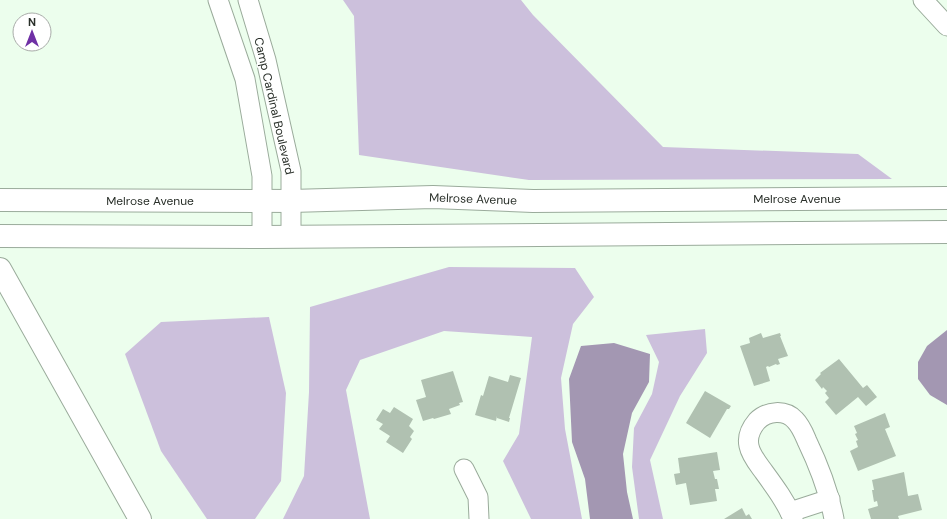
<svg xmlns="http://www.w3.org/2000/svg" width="947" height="519" viewBox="0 0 947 519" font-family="'DM Sans',sans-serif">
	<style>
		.forest { fill: #ccc0dc }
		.water { fill: #a397b2 }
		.building { fill: #b0c1b1 }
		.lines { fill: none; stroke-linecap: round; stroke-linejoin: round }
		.minor-casing { stroke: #9aab9b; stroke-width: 21 }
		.major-casing { stroke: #9aab9b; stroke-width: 24 }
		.highway-casing { stroke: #9aab9b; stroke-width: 24 }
		.minor { stroke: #fff; stroke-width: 19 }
		.major { stroke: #fff; stroke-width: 22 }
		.highway { stroke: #fff; stroke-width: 22 }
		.labels { text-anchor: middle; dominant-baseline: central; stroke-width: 3; stroke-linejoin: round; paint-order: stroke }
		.street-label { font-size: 12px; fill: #292f29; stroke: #fff }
	</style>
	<rect width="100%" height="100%" fill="#ecfeed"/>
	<g class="forest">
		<polygon points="343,0 521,0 533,15 663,147 858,154 892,179 529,180 359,155 354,16"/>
		<polygon points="449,267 575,268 594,297 573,324 561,378 565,429 582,519 531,519 503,461 519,434 532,337 444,331 360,360 346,390 370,519 283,519 304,476 309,392 310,307"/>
		<polygon points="269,317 286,393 281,481 255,519 207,519 161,451 125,354 161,322"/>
		<polygon points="705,329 707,353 680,396 650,460 663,519 639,519 632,467 634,428 652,394 659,362 646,335"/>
	</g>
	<g class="water">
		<polygon points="947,330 947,405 930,395 918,379 918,362 927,346"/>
		<polygon points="614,343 650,354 649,382 632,413 623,454 627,492 633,519 590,519 585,479 572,442 569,379 581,346"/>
	</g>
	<g class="building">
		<polygon points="761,333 763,338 780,333 781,336 780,336 788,356 778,359 780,364 777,365 776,364 769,367 768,366 766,367 770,381 754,386 740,346 750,343 749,338"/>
		<polygon points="839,359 863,388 867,385 877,397 866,406 858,397 836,415 825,402 829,398 825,393 827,391 823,387 822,389 815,380 821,374 820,373"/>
		<polygon points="453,371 463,402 459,403 460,405 449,409 451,414 434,419 433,418 423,421 416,400 426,397 421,380"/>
		<polygon points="510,375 521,378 509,418 510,418 509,422 497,418 497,416 496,421 475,415 481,395 483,396 489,376 508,382"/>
		<polygon points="705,391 731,406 729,409 727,409 710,438 686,423"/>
		<polygon points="394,407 413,419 409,426 414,431 410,437 412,439 403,453 386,442 390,436 379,429 383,424 376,420 383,409 390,413"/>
		<polygon points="885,413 890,427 885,429 896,456 858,471 850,451 858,447 856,441 858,440 855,434 857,433 854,426"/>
		<polygon points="717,452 720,470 713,471 715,479 717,479 719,489 715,489 717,501 690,505 686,483 676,485 674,474 680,473 678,458"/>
		<polygon points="904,472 908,496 918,494 922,510 898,516 899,519 871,519 868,509 878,506 877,501 874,502 872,490 874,490 872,480"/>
		<polygon points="742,508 746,516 749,514 752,519 724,519"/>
	</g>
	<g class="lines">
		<defs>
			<g id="minor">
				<polyline points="218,0 245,79 262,176 262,237"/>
				<polyline points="248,0 266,60 291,171 291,237"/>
				<polyline points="923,0 947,26"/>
				<polyline points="464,469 478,497 479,519"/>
				<polyline points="790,512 830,499"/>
				<path d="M 793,519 C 786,502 775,487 764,472 C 759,465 751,456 749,446 C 747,437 751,428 757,421 C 767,411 785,409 795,420 C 801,426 804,434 807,441 C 819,466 829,492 834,519"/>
			</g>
			<g id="major">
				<polyline points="0,200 291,201 433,197 533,201 947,198"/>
				<polyline points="0,236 262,237 947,232"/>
			</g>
			<polyline id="highway" points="0,269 140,519"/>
		</defs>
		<use href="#minor" class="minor-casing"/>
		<use href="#major" class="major-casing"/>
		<use href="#highway" class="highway-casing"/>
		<use href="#minor" class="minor"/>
		<use href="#major" class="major"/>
		<use href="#highway" class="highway"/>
	</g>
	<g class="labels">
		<g class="street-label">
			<text transform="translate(274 106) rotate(77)">Camp Cardinal Boulevard</text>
			<text transform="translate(473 199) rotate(2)">Melrose Avenue</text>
			<text x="797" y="199">Melrose Avenue</text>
			<text x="150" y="201">Melrose Avenue</text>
		</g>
	</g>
	<g transform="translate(32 32)"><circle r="19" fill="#ffffff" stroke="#a9aca9"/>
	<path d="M0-3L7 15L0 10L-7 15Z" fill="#6f30a5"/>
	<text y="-6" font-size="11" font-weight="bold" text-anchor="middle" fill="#292f29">N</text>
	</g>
</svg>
